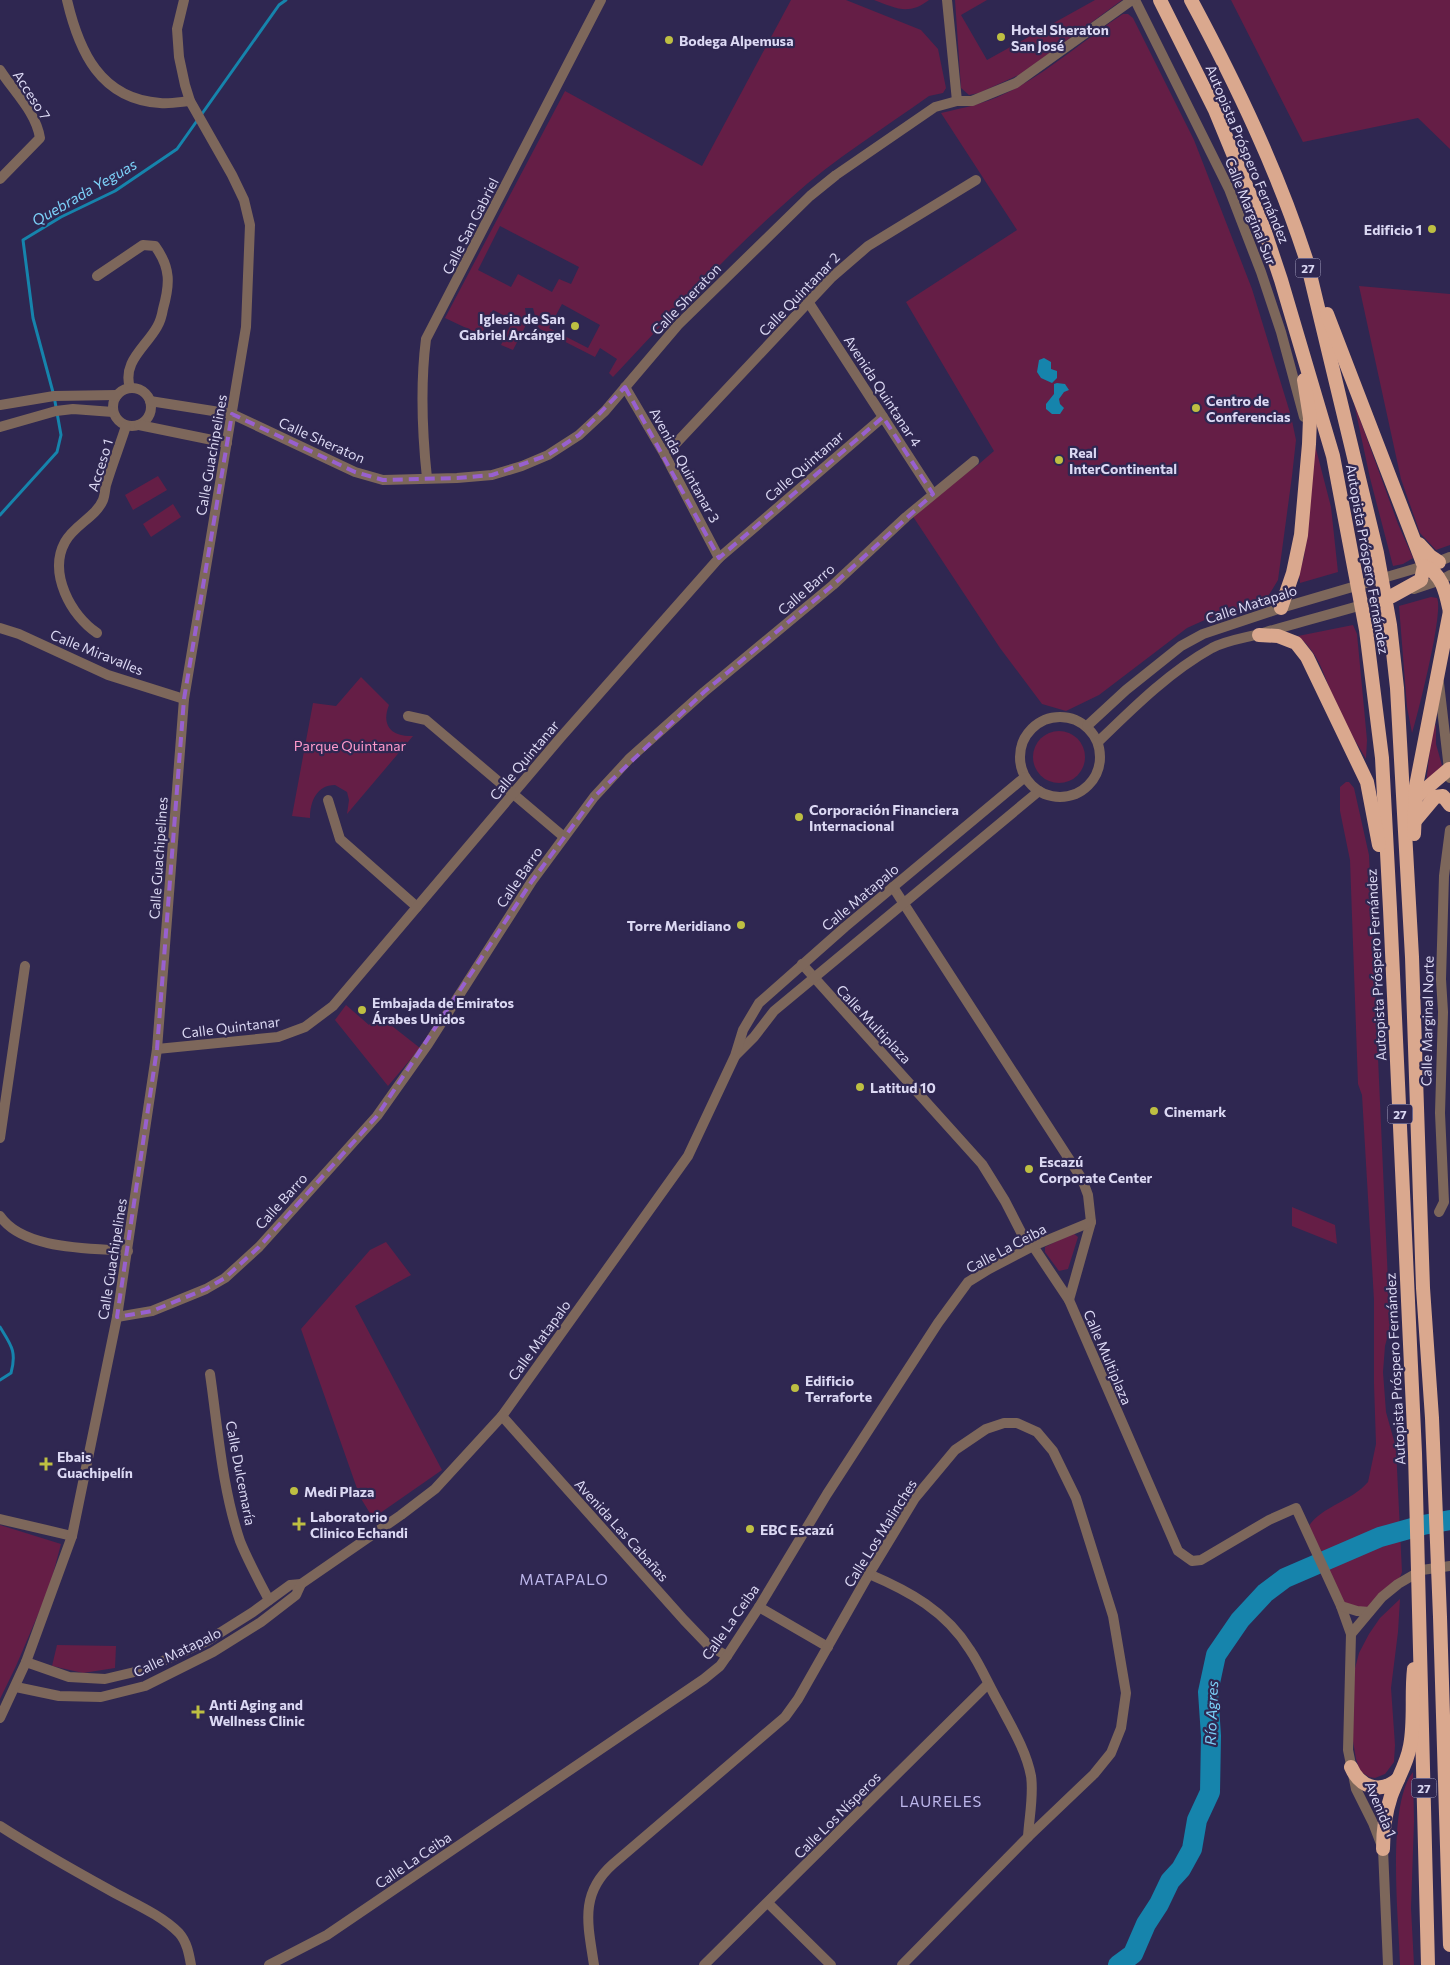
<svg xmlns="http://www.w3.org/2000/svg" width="1450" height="1965" viewBox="0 0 1450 1965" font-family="Commissioner,sans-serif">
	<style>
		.green { fill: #651e46; fill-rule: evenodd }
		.water { fill: #1684ac }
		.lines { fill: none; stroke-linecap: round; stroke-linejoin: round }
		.stream { stroke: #1684ac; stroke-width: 3 }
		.river { stroke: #1684ac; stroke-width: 20 }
		.minor { stroke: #7d675b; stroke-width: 10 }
		.tertiary { stroke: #7d675b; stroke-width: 10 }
		.trunk { stroke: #daa88e; stroke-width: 14 }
		.marked { fill: none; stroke: #9860cf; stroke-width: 4; stroke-dasharray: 10 6; stroke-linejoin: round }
		.poi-dot { fill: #bebf42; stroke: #2f2751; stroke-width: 2 }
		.labels { text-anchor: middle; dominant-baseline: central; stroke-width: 4.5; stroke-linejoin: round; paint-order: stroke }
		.shield { fill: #2f2751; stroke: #a7a3c2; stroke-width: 1 }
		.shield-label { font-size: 12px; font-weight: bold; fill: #dbd8f3 }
		.poi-label { font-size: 14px; font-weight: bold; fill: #dbd8f3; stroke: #2f2751; text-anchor: start }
		.street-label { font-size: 14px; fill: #dbd8f3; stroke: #2f2751 }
		.park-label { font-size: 14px; fill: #fd99cb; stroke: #2f2751 }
		.water-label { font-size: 15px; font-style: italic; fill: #7cd1f8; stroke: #2f2751 }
		.neighbourhood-label { font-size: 15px; letter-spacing: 1px; fill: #bdb7ec; stroke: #2f2751 }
	</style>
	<rect width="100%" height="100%" fill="#2f2751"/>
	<g class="green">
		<path d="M 791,0 L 846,0 L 921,30 L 938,49 L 946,88 L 943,93 L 929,96 C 883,129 834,159 792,197 C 728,253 671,315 613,377 L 609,373 L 617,359 L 600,348 L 595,357 L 538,328 L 533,308 L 525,308 L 527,323 L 513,350 L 501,345 L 513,320 L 493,310 L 481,335 L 445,318 L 565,91 L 702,166 ZM 500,226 L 579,267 L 571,284 L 559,279 L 552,292 L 518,274 L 511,287 L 478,270 ZM 562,304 L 600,325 L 588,348 L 549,328 Z"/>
		<path d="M 874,0 L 929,0 C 908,16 896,8 874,0 Z"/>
		<polygon points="955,0 987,0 961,15 987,60 1095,0 1122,0 1021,74 979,93 969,95 961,88"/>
		<polygon points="1231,0 1450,0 1450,149 1418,118 1303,142"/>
		<path d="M 1123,14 L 1128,14 L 1133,18 L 1194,140 L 1252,289 L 1291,416 L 1296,440 L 1292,476 L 1278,580 L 1264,603 L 1251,608 L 1218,614 L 1187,628 L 1099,695 L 1066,711 L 1042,704 L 1000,648 L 912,515 L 939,492 L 979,464 L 994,451 L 906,302 L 1017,230 L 941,113 C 962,108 984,104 1004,94 C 1047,74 1083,40 1123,14 Z"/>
		<polygon points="1359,286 1450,294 1450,545 1436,550 1420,533 1401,479"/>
		<polygon points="1354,403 1398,524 1413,558 1403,564 1393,566 1370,478"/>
		<polygon points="1315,445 1331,507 1338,572 1300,583 1299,573 1304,557"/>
		<polygon points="158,476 167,490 133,510 125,495"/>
		<polygon points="173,504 181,517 151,537 143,524"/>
		<path d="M 1431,597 L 1437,598 C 1444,611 1418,713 1412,733 L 1407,707 L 1399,606 Z"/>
		<path d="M 1353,625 L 1357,634 L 1367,740 L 1366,759 C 1355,740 1342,720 1334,700 C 1323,673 1320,655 1298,636 Z"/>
		<path d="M 361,677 L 389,705 C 381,725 391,737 413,736 L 347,814 L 349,800 L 347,792 L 335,785 C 317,785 310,801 310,818 L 292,816 L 313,703 L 336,706 Z"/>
		<polygon points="1436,724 1436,744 1443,769 1426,784 1432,731"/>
		<circle cx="1059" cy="757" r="26"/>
		<path d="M 1346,782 L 1349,782 L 1354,788 L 1369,855 L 1390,1327 L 1385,1346 L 1383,1372 L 1386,1412 L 1396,1448 L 1402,1572 C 1397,1588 1376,1603 1361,1611 L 1344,1603 L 1308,1527 C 1322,1506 1352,1501 1368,1482 L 1376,1444 L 1374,1384 L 1374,1300 L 1362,1095 L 1358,1084 L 1350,860 L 1340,811 L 1340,787 Z"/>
		<polygon points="346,1005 369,1025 378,1015 420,1048 388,1086 335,1020"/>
		<polygon points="1292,1207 1335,1225 1337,1244 1292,1226"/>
		<polygon points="1073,1233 1078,1237 1068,1269 1059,1271 1045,1252 1045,1247"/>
		<polygon points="386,1242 411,1275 355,1306 442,1470 373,1518 360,1497 301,1329 370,1250"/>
		<polygon points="0,1525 61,1544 49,1589 16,1666 0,1699"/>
		<polygon points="1400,1599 1398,1632 1391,1688 1395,1745 1394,1762 1385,1774 1375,1778 1369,1777 1360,1771 1356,1759 1351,1729 1352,1680 1359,1653 1369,1634 1380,1618"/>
		<polygon points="57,1645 116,1646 115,1668 83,1673 52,1666"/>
		<path d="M 1413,1772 L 1414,1821 L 1411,1908 L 1414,1965 L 1400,1965 C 1399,1921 1386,1806 1413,1772 Z"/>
	</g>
	<g class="water">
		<polygon points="1044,358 1051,362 1051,369 1057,371 1057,378 1052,383 1041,378 1037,372 1039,360"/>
		<polygon points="1057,383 1065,384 1069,390 1064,392 1059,399 1060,404 1064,408 1060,414 1052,414 1046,409 1046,404 1054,394 1054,384"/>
	</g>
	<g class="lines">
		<g class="stream">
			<polyline points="0,515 57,452 61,435 54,396 33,318 23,240 61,217 115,191 177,149 279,5 286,0"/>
			<path d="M 0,1327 C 11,1345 17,1351 11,1373 L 0,1380"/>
		</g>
		<polyline class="river" points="1118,1965 1133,1954 1146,1924 1159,1904 1170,1881 1181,1869 1192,1849 1197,1820 1210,1792 1211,1736 1208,1692 1216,1655 1240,1620 1265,1593 1285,1578 1380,1537 1423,1525 1450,1520"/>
		<g class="minor">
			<path d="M 67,0 C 79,51 100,99 160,103 C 170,104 180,102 190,101"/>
			<polyline points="947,0 957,101"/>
			<polyline points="1135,0 1229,189 1261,272 1281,332 1304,417"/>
			<path d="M 0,70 C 14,92 36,112 40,138 L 0,179"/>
			<path d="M 97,276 L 143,245 L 155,246 C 171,268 170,284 163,309 C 162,315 160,322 157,327 C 145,348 122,362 130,388"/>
			<polyline points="809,303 933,494"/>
			<polyline points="625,387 665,455 719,558"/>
			<circle cx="132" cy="407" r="19"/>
			<polyline points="150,401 232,414 355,472 383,480 457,478 492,475 522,466 548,455 579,435 605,411 678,325 810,196 836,175 935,107 957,101 972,101 1016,83 1132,0"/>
			<polyline points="0,405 54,396 117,395"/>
			<polyline points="139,425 227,443"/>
			<polyline points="0,427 56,411 73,409 113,412"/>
			<polyline points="665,455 831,278 868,246 976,180"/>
			<path d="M 427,478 C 422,431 420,386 426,339 L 601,0"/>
			<polyline points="1432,564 1450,557"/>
			<polyline points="1441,580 1450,575"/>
			<polyline points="0,628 19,634 108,675 184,699"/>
			<path d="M 97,633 C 71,616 48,573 65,542 C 74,525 96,517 103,500 C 105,495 105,489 106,485 C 112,465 120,445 126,426"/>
			<polyline points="1439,683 1450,778"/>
			<polyline points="408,716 426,720 564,837"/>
			<polyline points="328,800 340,839 417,907"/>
			<polyline points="893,887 1082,1179 1088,1195 1091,1222 1069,1300"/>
			<polyline points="802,964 982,1164 1005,1201 1023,1236 1033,1246 1069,1300 1178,1551 1192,1561 1201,1560 1269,1520 1296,1508 1341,1606 1351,1634"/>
			<polyline points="157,1049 278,1037 305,1027 333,1006 561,737 719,558 883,417"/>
			<polyline points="0,1138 25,966"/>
			<polyline points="1439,1212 1444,1202 1440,1113 1443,1012 1441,979 1444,876 1450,830"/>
			<path d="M 0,1216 C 23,1250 90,1248 128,1251"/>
			<polyline points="117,1317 152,1311 206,1289 225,1278 259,1247 377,1116 428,1044 532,881 594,797 630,758 704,692 833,585 906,517 974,461"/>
			<path d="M 210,1374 C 218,1429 222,1488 240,1541 C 248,1561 259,1581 269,1600"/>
			<polyline points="502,1416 684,1620 708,1645 727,1656"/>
			<polyline points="0,1519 72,1536"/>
			<path d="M 869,1574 C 909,1591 946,1611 970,1650 C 981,1666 989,1686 999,1703 C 1011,1726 1026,1750 1031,1776 C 1034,1795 1029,1818 1028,1837"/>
			<polyline points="1341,1606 1357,1611 1369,1612"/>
			<polyline points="759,1607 828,1647"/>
			<path d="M 0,1826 C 37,1850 75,1871 113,1892 C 135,1904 161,1915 179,1933 C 187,1942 189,1954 191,1965"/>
			<polyline points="768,1903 831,1965"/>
			<polyline points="269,1965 327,1935 704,1679 720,1666 727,1656 759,1607 827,1494 938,1323 968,1282 989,1269 1033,1246 1091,1222"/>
			<path d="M 594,1965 C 588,1925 579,1894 613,1864 L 785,1717 L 798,1699 L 869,1574 L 915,1498 L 955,1450 L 986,1429 L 1004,1423 L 1017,1423 L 1037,1432 L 1053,1451 L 1076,1498 L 1113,1616 L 1126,1693 L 1121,1728 L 1111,1753 L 1094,1774 L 1028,1837 L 902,1965"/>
			<polyline points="704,1965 988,1684"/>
		</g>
		<g class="tertiary">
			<polyline points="1414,589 1441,580"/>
			<circle cx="1060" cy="757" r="40"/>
			<polyline points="1087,726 1126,690 1181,646 1203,634 1281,608 1424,566"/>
			<path d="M 1098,742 C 1133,708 1169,672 1212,648 C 1229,639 1248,638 1266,632 C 1308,620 1349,609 1390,597"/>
			<polyline points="736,1055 754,1037 774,1011 1039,791"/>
			<polyline points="26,1662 69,1677 105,1679 143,1670 207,1641 253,1612 290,1585 301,1584 401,1515 435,1489 502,1416 688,1156 735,1056 743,1030 759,1003 845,927 1025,777"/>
			<polyline points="16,1687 59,1696 101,1697 145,1686 213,1652 261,1622 296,1595 301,1584"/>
			<polyline points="0,1718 26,1662 72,1536 117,1317 157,1049 184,699 246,327 250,225 244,200 232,175 190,101 185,85 179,57 177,29 184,0"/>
			<polyline points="1388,1965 1383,1849 1373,1823 1356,1789 1348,1750 1351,1634 1382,1597 1398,1584 1422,1570 1450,1566"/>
		</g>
		<g class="trunk">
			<polyline points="1160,0 1215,110 1264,229 1281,280 1333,456 1366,630 1382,758 1390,909 1415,1453 1428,1965"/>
			<path d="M 1191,0 C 1236,84 1278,171 1307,262 L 1377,553 L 1390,625 L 1397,688 L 1412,957 L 1423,1288 L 1432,1418 L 1440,1617 L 1450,1945"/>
			<polyline points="1327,314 1424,566 1421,580 1392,596"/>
			<polyline points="1419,544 1430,556 1439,562"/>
			<path d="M 1424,566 C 1443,574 1446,594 1450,612"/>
			<polyline points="1281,608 1293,573 1301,535 1309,444 1310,418 1304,380"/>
			<polyline points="1259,635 1278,636 1296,643 1307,657 1367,782 1379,845"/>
			<polyline points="1415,798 1449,769"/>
			<polyline points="1414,822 1435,797 1443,796 1450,805"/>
			<polyline points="1414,834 1416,786 1450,611"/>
			<path d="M 1351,1767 C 1360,1788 1381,1794 1398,1779"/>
			<path d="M 1383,1849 C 1383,1831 1385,1814 1391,1796 C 1397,1779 1407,1764 1410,1746 C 1415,1721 1411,1694 1414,1669"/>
		</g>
	</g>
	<path class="marked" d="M 625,387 L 719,558 L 883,417 L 933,494 L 833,585 L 704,692 L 594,797 L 532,881 L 377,1116 L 259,1247 L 225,1278 L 206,1289 L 152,1311 L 117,1317 L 157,1049 L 184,699 L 232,414 L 355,472 L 383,480 L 457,478 L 492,475 L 548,455 L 579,435 Z"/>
	<g class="poi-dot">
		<circle cx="1001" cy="37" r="5"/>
		<circle cx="669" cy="40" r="5"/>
		<circle cx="1432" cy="229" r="5"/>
		<circle cx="575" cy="326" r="5"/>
		<circle cx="1196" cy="408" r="5"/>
		<circle cx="1059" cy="460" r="5"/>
		<circle cx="799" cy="817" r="5"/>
		<circle cx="741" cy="925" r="5"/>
		<circle cx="362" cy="1010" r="5"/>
		<circle cx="860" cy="1087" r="5"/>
		<circle cx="1154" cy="1111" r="5"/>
		<circle cx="1029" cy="1169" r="5"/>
		<circle cx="795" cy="1388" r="5"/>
		<path d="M43.5 1456.5h5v5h5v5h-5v5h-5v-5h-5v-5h5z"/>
		<circle cx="294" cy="1491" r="5"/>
		<path d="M296.5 1516.5h5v5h5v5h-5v5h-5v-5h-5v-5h5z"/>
		<circle cx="750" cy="1529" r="5"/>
		<path d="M195.5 1704.5h5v5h5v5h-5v5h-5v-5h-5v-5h5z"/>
	</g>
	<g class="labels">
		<g class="shield">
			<rect x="1295.5" y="258.5" width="25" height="19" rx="4"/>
			<rect x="1387.5" y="1104.5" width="25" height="19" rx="4"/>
			<rect x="1411.5" y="1778.5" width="25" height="19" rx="4"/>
		</g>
		<g class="shield-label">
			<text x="1308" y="268">27</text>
			<text x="1400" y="1114">27</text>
			<text x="1424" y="1788">27</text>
		</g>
		<g class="poi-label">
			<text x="1011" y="29">Hotel Sheraton<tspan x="1011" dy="16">San José</tspan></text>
			<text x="679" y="40">Bodega Alpemusa</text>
			<text x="1422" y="229" text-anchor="end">Edificio 1</text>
			<text x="565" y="318" text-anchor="end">Iglesia de San<tspan x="565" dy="16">Gabriel Arcángel</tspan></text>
			<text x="1206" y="400">Centro de<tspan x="1206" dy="16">Conferencias</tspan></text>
			<text x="1069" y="452">Real<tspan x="1069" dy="16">InterContinental</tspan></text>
			<text x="809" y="809">Corporación Financiera<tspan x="809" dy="16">Internacional</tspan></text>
			<text x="731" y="925" text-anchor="end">Torre Meridiano</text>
			<text x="372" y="1002">Embajada de Emiratos<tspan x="372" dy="16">Árabes Unidos</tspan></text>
			<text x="870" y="1087">Latitud 10</text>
			<text x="1164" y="1111">Cinemark</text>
			<text x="1039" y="1161">Escazú<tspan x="1039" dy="16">Corporate Center</tspan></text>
			<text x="805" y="1380">Edificio<tspan x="805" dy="16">Terraforte</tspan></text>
			<text x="57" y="1456">Ebais<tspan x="57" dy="16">Guachipelín</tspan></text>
			<text x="304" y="1491">Medi Plaza</text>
			<text x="310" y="1516">Laboratorio<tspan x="310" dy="16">Clinico Echandi</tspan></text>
			<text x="760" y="1529">EBC Escazú</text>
			<text x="209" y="1704">Anti Aging and<tspan x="209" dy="16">Wellness Clinic</tspan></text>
		</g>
		<g class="street-label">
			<text transform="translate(32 95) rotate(57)">Acceso 7</text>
			<text transform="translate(1248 154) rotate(67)">Autopista Próspero Fernández</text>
			<text transform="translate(1251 211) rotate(68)">Calle Marginal Sur</text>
			<text transform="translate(470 226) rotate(-63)">Calle San Gabriel</text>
			<text transform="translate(799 294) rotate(-46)">Calle Quintanar 2</text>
			<text transform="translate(686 299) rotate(-46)">Calle Sheraton</text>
			<text transform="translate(883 391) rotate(57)">Avenida Quintanar 4</text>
			<text transform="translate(322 440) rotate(24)">Calle Sheraton</text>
			<text transform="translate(211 455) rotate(-80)">Calle Guachipelines</text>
			<text transform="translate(100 465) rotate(-73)">Acceso 1</text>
			<text transform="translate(685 465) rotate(61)">Avenida Quintanar 3</text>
			<text transform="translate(804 466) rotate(-41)">Calle Quintanar</text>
			<text transform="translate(1368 559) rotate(80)">Autopista Próspero Fernández</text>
			<text transform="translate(806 589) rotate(-41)">Calle Barro</text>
			<text transform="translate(1251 604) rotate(-18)">Calle Matapalo</text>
			<text transform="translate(97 652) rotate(22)">Calle Miravalles</text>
			<text transform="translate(524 760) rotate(-50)">Calle Quintanar</text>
			<text transform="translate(158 858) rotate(-86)">Calle Guachipelines</text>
			<text transform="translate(519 877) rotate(-56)">Calle Barro</text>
			<text transform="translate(860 897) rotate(-40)">Calle Matapalo</text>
			<text transform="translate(1376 965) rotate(-93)">Autopista Próspero Fernández</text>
			<text transform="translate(1427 1021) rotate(-89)">Calle Marginal Norte</text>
			<text transform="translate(874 1024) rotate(47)">Calle Multiplaza</text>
			<text transform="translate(231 1027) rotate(-7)">Calle Quintanar</text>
			<text transform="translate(281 1201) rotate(-48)">Calle Barro</text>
			<text transform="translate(1006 1248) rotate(-28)">Calle La Ceiba</text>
			<text transform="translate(112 1259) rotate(-81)">Calle Guachipelines</text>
			<text transform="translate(539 1340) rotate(-54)">Calle Matapalo</text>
			<text transform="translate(1108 1357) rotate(67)">Calle Multiplaza</text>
			<text transform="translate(1395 1369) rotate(-93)">Autopista Próspero Fernández</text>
			<text transform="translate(241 1473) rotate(79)">Calle Dulcemaría</text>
			<text transform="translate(622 1530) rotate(48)">Avenida Las Cabañas</text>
			<text transform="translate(880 1533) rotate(-58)">Calle Los Malinches</text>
			<text transform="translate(730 1622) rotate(-55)">Calle La Ceiba</text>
			<text transform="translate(177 1652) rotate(-26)">Calle Matapalo</text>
			<text transform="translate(1381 1809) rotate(67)">Avenida 1</text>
			<text transform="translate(837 1815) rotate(-45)">Calle Los Nísperos</text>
			<text transform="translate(413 1860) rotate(-34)">Calle La Ceiba</text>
		</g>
		<g class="park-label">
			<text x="350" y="745">Parque Quintanar</text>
		</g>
		<g class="water-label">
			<text transform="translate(84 192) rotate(-30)">Quebrada Yeguas</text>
			<text transform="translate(1211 1713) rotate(-88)">Río Agres</text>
		</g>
		<g class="neighbourhood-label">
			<text x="564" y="1579">MATAPALO</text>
			<text x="941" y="1801">LAURELES</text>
		</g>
	</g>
</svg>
